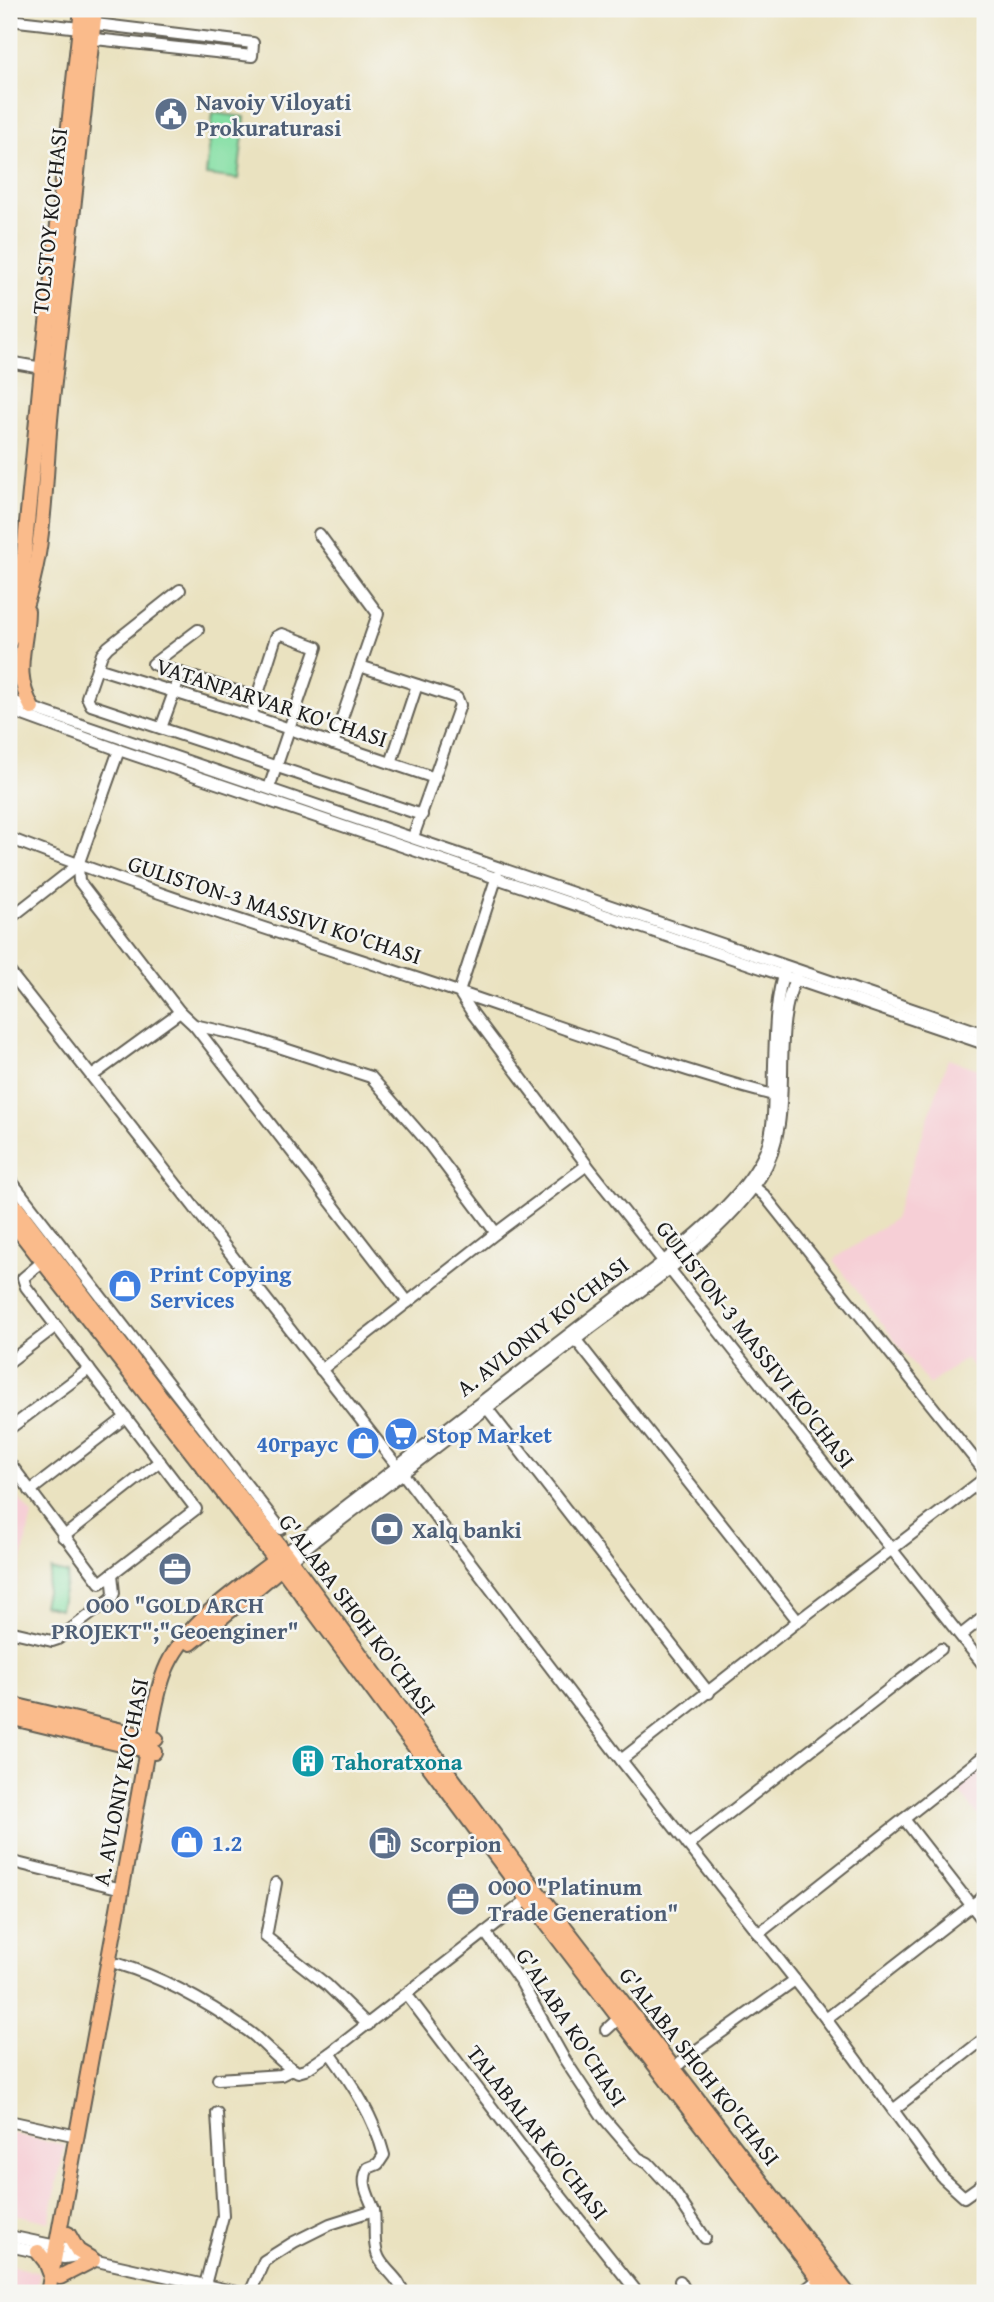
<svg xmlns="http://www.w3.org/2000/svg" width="994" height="2302" viewBox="0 0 994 2302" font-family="'Gentium Book Plus',serif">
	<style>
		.built { fill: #f6cfd6 }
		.green { fill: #85dfa4; stroke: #507e60; stroke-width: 2 }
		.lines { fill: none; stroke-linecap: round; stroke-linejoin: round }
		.minor-casing { stroke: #646155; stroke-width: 14 }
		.major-casing { stroke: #646155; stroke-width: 18 }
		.minor { stroke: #fff; stroke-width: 10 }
		.major { stroke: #fabb8b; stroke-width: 14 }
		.labels { text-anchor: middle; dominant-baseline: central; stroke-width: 5; stroke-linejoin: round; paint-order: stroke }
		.service-label { font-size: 23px; font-weight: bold; fill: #4e5e75; stroke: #f6f6f2; text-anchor: start }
		.street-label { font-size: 23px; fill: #1c1c1c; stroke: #f6f6f2 }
		.shop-label { font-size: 23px; font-weight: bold; fill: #366cbe; stroke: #f6f6f2; text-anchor: start }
		.culture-label { font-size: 23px; font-weight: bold; fill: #0d838f; stroke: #f6f6f2; text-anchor: start }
	</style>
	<rect width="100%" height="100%" fill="#f6f6f2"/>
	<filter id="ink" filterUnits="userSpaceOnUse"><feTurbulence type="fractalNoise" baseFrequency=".0143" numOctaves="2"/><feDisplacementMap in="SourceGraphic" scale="14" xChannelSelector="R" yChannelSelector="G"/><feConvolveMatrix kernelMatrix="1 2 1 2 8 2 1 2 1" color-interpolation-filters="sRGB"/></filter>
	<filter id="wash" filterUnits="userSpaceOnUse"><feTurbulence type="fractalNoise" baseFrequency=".00686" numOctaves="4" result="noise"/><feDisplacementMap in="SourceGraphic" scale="28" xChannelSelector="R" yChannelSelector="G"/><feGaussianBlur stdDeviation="1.57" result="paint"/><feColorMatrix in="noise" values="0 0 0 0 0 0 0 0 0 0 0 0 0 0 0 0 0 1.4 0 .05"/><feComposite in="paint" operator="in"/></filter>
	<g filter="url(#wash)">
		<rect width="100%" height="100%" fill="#eae2c0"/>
		<g class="built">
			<polygon points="948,1059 985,1071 985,1383 966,1358 929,1385 835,1262 836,1258 894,1219"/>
			<polygon points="9,1486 32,1515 9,1617"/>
			<polygon points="985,1767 985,1824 957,1789"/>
			<polygon points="9,2133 65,2145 49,2222 9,2213"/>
			<polygon points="9,2265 40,2273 36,2293 9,2293"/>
		</g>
		<g class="green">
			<polygon points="213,113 245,117 238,179 206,175"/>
			<polygon points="51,1570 68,1574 60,1609 43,1605"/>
		</g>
	</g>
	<g filter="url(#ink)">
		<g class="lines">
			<defs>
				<g id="minor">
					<polyline points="9,20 80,28"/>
					<polyline points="86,38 252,56 253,43 87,23"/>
					<polyline points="9,362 42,368"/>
					<polyline points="319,534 378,614 333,744"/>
					<polyline points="180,590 108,647 102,654 87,697 91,705 422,815"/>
					<polyline points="198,630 153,664 257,698"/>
					<polyline points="360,666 457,698 460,705 413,837"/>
					<polyline points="97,668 251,716 435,778"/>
					<polyline points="9,700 985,1034"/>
					<polyline points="9,710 119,750 985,1044"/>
					<polyline points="251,716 276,637 282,634 317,647 269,788"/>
					<polyline points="161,728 181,673"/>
					<polyline points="119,750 78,865 79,881 180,1012 194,1025 408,1302"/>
					<polyline points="391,763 417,685"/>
					<path d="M 9,838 C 150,893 296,938 440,986 C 551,1023 660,1065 773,1095"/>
					<polyline points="497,876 459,992 473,1014 587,1165 985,1667"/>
					<polyline points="9,919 78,865"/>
					<polyline points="9,971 397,1466 621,1760 826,2019 943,2178 964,2197 985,2182"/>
					<polyline points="194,1025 248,1037 371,1077 429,1144 496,1233"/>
					<polyline points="92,1076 180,1012"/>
					<polyline points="9,1178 281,1529"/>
					<polyline points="753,1186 764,1195 985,1472"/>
					<polyline points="576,1340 798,1621"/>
					<polyline points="9,1362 56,1326"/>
					<polyline points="321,1370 496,1233 587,1165"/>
					<polyline points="486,1407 709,1693"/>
					<polyline points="9,1429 89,1369"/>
					<polyline points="9,1462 100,1583 196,1509 26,1287 23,1278 42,1262"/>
					<polyline points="30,1491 126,1417"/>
					<polyline points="63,1537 160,1461"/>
					<path d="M 285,1553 L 664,1261 C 699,1232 748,1193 766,1150 C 776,1125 773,1092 774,1065 C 775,1034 775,999 785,969"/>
					<path d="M 290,1561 C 325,1531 363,1504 399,1476 C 463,1426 528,1377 592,1327 C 647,1286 724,1234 761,1176 C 799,1115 767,1037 797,975"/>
					<polyline points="9,1631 52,1641 58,1639 112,1598 114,1593 112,1574"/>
					<polyline points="961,1635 985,1616"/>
					<polyline points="621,1760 798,1621 985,1478"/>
					<polyline points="904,1819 985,1923"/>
					<polyline points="688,1845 941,1649"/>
					<polyline points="9,1861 122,1889"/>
					<polyline points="276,1883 266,1937 327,1985 368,2025"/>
					<polyline points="485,1932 521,1982 563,2057 602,2116 638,2158 648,2163 673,2190 705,2238"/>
					<polyline points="758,1934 985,1755"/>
					<path d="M 118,1964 C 165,1978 208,2003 248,2031 C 265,2043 279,2063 298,2072 L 305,2070 L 330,2053 L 528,1899"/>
					<polyline points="407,1995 528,2155 638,2293"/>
					<polyline points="826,2019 985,1895"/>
					<polyline points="606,2030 619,2018"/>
					<polyline points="674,2069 687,2057 795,1980"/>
					<polyline points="218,2079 281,2075 293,2069"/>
					<polyline points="893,2110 985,2038"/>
					<polyline points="9,2121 77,2136"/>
					<path d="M 374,2210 C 376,2226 372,2247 380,2260 C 387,2272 400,2279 403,2293"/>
					<polyline points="9,2236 66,2248 78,2256 88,2259 241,2293"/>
					<polyline points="9,2246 64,2258 78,2256"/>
					<polyline points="680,2281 687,2293"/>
					<polyline points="205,2285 223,2216 217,2113"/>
					<path d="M 250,2293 L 264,2261 L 294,2242 L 330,2224 L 374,2210 C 368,2194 360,2183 368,2168 L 378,2164 L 384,2155 C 374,2117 353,2085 330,2053"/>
					<polyline points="801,2293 819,2279"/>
				</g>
				<g id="major">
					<path d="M 27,611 C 26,651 12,670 32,708"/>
					<polyline points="9,620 19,587 24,554 42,368 82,9"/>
					<path d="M 9,642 C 48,572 43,487 51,409 C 66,276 80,142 95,9"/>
					<polyline points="9,1198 160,1396 285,1553 512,1859 847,2293"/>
					<polyline points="9,1218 276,1560 528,1899 830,2293"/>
					<polyline points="191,1643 288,1562"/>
					<polyline points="9,1704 156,1739"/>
					<polyline points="9,1717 154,1752"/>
					<polyline points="38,2252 46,2262 51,2275"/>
					<polyline points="60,2277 93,2260 78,2251 68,2234"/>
					<path d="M 48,2293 L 147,1750 C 152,1725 155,1696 165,1671 C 185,1621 241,1588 282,1555"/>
				</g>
			</defs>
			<use href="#minor" class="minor-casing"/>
			<use href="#major" class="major-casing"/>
			<use href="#minor" class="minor"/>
			<use href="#major" class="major"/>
		</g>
	</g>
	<defs>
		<symbol id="civic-disc" viewBox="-11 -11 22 22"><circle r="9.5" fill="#5c6f8a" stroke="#f6f6f2"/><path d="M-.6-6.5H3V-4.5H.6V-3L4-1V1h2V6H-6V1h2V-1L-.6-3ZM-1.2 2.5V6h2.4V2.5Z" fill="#fff"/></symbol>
		<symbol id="shop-disc" viewBox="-11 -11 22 22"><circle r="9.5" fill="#3f7fe0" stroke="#f6f6f2"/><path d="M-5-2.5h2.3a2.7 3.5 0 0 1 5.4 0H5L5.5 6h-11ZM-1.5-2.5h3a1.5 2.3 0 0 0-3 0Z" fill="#fff"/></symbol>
		<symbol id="supermarket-disc" viewBox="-11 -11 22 22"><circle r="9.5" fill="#3f7fe0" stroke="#f6f6f2"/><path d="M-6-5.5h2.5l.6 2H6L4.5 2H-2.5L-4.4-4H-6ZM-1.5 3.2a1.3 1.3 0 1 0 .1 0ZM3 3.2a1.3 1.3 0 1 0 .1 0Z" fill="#fff"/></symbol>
		<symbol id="bank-disc" viewBox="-11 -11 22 22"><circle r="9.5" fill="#5c6f8a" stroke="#f6f6f2"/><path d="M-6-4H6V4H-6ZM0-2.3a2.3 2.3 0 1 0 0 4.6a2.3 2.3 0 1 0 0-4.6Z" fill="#fff"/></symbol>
		<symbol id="office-disc" viewBox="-11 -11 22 22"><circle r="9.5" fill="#5c6f8a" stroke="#f6f6f2"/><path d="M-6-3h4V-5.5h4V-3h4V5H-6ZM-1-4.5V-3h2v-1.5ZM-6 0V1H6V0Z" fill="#fff"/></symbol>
		<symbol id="building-disc" viewBox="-11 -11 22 22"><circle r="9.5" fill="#0f9aa8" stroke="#f6f6f2"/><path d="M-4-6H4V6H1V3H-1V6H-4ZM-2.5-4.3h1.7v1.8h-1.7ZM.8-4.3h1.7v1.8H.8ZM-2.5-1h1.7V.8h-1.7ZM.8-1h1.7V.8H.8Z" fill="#fff"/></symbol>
		<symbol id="fuel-disc" viewBox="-11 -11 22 22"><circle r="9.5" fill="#5c6f8a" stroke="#f6f6f2"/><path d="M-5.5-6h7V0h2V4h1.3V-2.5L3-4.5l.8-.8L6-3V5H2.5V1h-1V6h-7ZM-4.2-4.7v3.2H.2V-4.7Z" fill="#fff"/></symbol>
	</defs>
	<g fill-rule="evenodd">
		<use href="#civic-disc" x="152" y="95" width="38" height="38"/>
		<use href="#shop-disc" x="106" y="1267" width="38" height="38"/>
		<use href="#supermarket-disc" x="382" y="1415" width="38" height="38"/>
		<use href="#shop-disc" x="344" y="1424" width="38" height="38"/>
		<use href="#bank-disc" x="368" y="1510" width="38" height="38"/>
		<use href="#office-disc" x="156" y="1550" width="38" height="38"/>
		<use href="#building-disc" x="289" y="1742" width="38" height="38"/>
		<use href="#shop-disc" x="168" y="1823" width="38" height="38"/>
		<use href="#fuel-disc" x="366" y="1824" width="38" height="38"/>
		<use href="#office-disc" x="444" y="1880" width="38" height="38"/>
	</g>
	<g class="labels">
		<g class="service-label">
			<text x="196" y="101">Navoiy Viloyati<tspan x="196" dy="26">Prokuraturasi</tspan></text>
			<text x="412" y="1529">Xalq banki</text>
			<text x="175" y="1604" text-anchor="middle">ООО "GOLD ARCH<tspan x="175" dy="26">PROJEKT";"Geoenginer"</tspan></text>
			<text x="410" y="1843">Scorpion</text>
			<text x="488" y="1886">OOO "Platinum<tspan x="488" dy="26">Trade Generation"</tspan></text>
		</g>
		<g class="street-label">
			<text transform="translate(49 221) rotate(-84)">TOLSTOY KO'CHASI</text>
			<text transform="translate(272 702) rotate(18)">VATANPARVAR KO'CHASI</text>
			<text transform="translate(275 909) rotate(18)">GULISTON-3 MASSIVI KO'CHASI</text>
			<text transform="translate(542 1326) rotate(-38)">A. AVLONIY KO'CHASI</text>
			<text transform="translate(756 1344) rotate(52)">GULISTON-3 MASSIVI KO'CHASI</text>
			<text transform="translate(358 1614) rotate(53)">G'ALABA SHOH KO'CHASI</text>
			<text transform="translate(120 1782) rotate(-79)">A. AVLONIY KO'CHASI</text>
			<text transform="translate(572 2027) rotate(57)">G'ALABA KO'CHASI</text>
			<text transform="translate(700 2066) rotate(52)">G'ALABA SHOH KO'CHASI</text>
			<text transform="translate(538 2132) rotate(52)">TALABALAR KO'CHASI</text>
		</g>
		<g class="shop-label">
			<text x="150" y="1273">Print Copying<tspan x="150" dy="26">Services</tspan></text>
			<text x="426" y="1434">Stop Market</text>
			<text x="338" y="1443" text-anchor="end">40граус</text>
			<text x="212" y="1842">1.2</text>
		</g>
		<g class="culture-label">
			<text x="332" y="1761">Tahoratxona</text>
		</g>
	</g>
	<rect width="994" height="2302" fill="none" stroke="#f6f6f2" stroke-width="35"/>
</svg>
